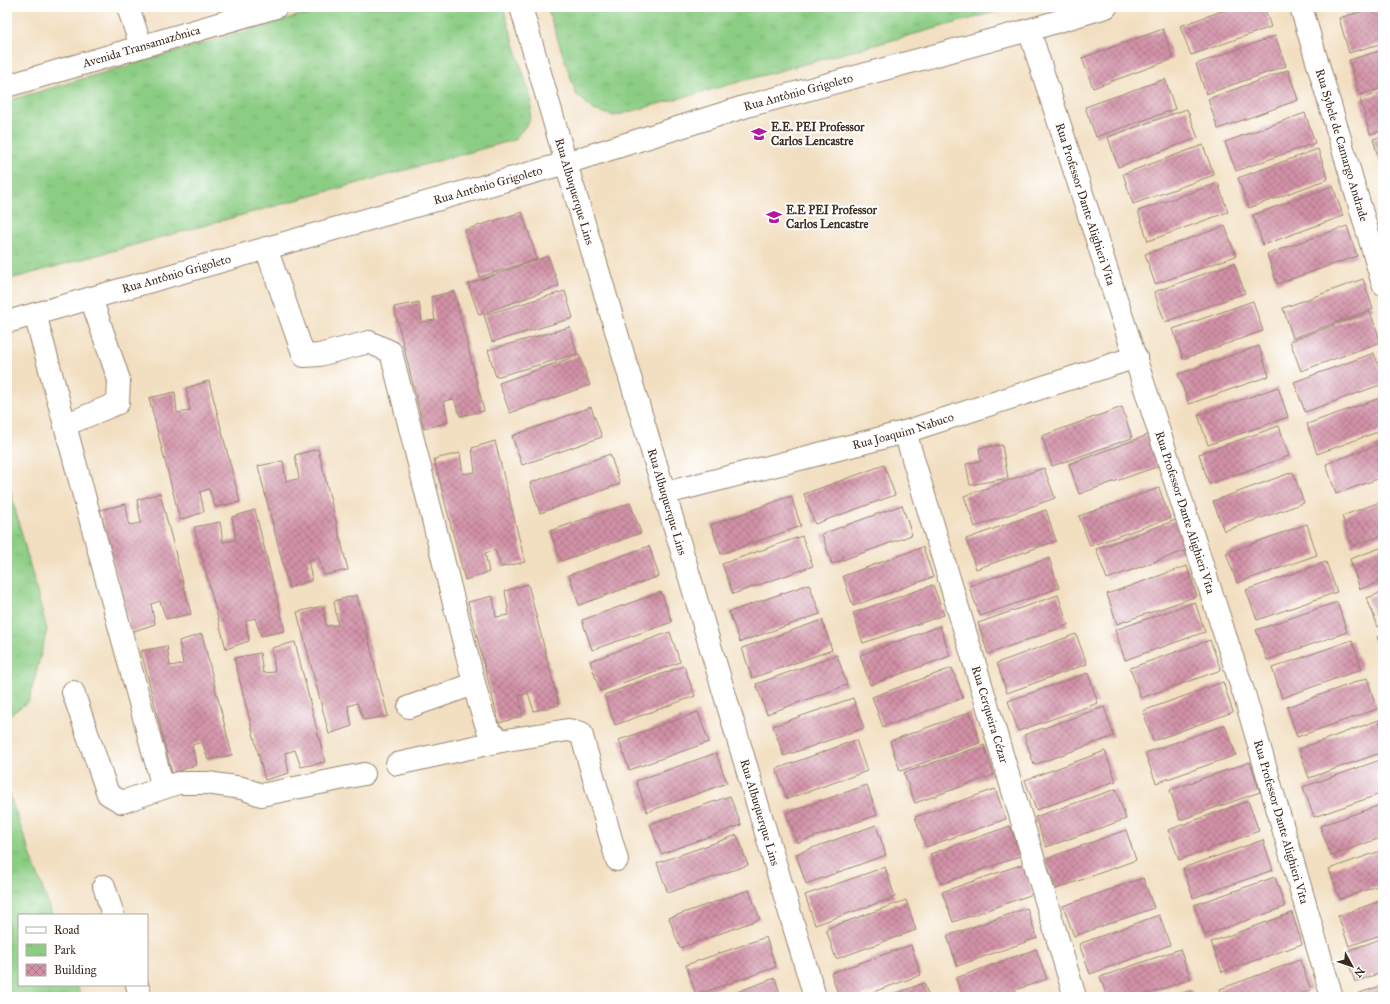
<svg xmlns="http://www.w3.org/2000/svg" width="1390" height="1004" viewBox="0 0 1390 1004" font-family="'IM FELL Great Primer',serif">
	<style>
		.park { fill: url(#park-tufts); stroke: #647c51 }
		.building { fill: url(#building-cross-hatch) }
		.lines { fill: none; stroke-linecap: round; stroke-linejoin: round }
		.minor-casing { stroke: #968470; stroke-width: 24 }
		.minor { stroke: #fff; stroke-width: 22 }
		.labels { text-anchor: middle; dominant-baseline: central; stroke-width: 4; stroke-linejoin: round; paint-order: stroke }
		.street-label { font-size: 12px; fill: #3b2a1e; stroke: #fff }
		.poi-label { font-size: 12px; font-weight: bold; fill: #3b2a1e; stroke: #fff; text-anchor: start }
	</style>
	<defs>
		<pattern id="park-tufts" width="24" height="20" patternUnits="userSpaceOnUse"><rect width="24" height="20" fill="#8ccd84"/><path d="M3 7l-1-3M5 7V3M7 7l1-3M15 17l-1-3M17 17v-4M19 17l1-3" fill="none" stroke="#7ab072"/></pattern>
		<pattern id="building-cross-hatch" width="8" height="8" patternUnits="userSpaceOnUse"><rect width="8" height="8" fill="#d291a7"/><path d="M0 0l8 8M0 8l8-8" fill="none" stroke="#ac7787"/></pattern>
	</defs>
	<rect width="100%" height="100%" fill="#fff"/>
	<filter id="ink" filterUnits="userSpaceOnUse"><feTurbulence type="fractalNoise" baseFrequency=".025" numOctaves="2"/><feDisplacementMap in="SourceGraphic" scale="8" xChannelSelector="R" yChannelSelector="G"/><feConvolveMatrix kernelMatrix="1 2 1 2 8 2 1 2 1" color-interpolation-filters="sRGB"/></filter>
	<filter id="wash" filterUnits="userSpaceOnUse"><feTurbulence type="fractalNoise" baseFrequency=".012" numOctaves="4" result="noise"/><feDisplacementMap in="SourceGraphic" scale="16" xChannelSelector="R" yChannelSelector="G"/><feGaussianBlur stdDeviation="0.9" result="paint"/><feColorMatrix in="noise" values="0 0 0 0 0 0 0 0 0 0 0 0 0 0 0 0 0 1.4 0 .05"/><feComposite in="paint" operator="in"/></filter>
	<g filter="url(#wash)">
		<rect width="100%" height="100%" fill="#f2dfc1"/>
		<g class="park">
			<polygon points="328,7 503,7 532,102 529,122 514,140 7,280 7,101"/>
			<polygon points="547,7 1014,7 614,116 594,110 576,94"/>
			<polygon points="7,478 47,630 29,701 7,717"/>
			<polygon points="7,788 52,915 19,915 19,985 77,985 81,997 7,997"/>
		</g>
		<g id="blocks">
			<g class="building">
				<polygon points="1233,7 1264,7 1271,27 1191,55 1180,26"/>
				<polygon points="1345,7 1362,7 1347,12"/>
				<polygon points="1377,7 1383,7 1383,43 1349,53 1339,18"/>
				<polygon points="1163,29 1173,59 1093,88 1082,58"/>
				<polygon points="1275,36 1286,66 1206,94 1196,64"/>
				<polygon points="1383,50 1383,88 1360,95 1349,60"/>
				<polygon points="1288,70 1298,100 1218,129 1208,99"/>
				<polygon points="1165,79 1175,109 1096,137 1085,107"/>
				<polygon points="1383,92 1383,130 1370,134 1360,99"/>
				<polygon points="1187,109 1198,138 1118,167 1108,137"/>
				<polygon points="1305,113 1315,143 1236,171 1225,142"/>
				<polygon points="1383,136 1383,173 1373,139"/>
				<polygon points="1203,145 1214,175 1133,204 1123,174"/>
				<polygon points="1318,149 1328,179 1249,208 1238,178"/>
				<polygon points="1218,183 1228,212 1148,241 1138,211"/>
				<polygon points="1333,186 1343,216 1263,245 1253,215"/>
				<polygon points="522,212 537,259 480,277 465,230"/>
				<polygon points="1225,226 1236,256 1155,284 1145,254"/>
				<polygon points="1347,226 1357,256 1277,284 1267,254"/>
				<polygon points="548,256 559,286 479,315 468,284"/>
				<polygon points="1234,263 1245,293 1165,322 1154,292"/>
				<polygon points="1363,279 1373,309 1293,338 1283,308"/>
				<polygon points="454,291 484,411 460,416 454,399 444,401 448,422 424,429 394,307 419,302 422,322 435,320 431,297"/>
				<polygon points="565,291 573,318 492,342 484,315"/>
				<polygon points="1253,301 1263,331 1183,359 1173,329"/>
				<polygon points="1370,312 1381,342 1301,371 1290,341"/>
				<polygon points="570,327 577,354 496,377 488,350"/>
				<polygon points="1259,346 1269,376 1189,404 1178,374"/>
				<polygon points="1374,353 1383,378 1383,384 1305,412 1294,382"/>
				<polygon points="579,355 590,385 510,413 499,383"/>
				<polygon points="209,381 240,502 215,507 209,489 200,492 204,512 180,520 149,398 175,392 177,413 190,411 186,388"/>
				<polygon points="1278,387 1288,417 1208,445 1198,415"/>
				<polygon points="1383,397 1383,430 1317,454 1307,424"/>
				<polygon points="591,407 602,437 522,465 512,436"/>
				<polygon points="1122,407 1132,438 1052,466 1042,436"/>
				<polygon points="1279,426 1289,456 1209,484 1199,454"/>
				<polygon points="1148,435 1159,466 1079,494 1069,464"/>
				<polygon points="495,441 525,562 501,567 495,550 485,553 489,572 465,580 434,459 460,453 463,474 475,472 472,448"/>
				<polygon points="1383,443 1383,477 1336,494 1326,464"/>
				<polygon points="1002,445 1008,478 970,485 966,464 981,461 979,448"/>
				<polygon points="318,449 348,570 324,575 318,557 308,560 312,580 289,588 258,466 283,461 286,481 299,479 295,455"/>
				<polygon points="610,454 620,484 540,513 530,483"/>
				<polygon points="884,465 895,495 815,524 804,494"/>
				<polygon points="1044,468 1055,498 975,527 964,496"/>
				<polygon points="1293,472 1304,503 1224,531 1213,501"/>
				<polygon points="1159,488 1170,518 1090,546 1079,516"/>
				<polygon points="160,493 191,614 166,619 160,601 151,604 155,624 131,632 100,510 126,504 129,525 141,523 137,500"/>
				<polygon points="791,496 801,526 721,554 711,525"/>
				<polygon points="1383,501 1383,535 1352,546 1342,516"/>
				<polygon points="630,503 641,533 561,561 550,531"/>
				<polygon points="902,505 912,535 832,564 822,534"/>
				<polygon points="255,510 285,631 261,636 255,618 246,621 249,641 226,649 194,527 220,522 223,542 236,540 232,517"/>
				<polygon points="1046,510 1056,541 976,569 966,539"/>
				<polygon points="1176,520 1187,550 1107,579 1096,549"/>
				<polygon points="1307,524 1317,555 1237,583 1226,553"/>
				<polygon points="802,536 813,566 733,594 722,564"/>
				<polygon points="649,546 659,576 579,605 569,575"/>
				<polygon points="923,547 933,577 853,606 843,576"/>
				<polygon points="1383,547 1383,581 1360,589 1350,559"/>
				<polygon points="1049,558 1059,588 980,616 969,586"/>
				<polygon points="1326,562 1337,592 1257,620 1246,590"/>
				<polygon points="1187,566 1197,596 1117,624 1107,594"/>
				<polygon points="528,584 559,705 534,711 528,693 519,696 523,716 499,723 468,602 493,596 496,617 509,615 505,591"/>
				<polygon points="809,584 820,614 740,642 729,612"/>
				<polygon points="933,585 944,615 863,643 853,613"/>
				<polygon points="661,592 672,622 592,650 582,620"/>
				<polygon points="1383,592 1383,626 1378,627 1367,598"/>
				<polygon points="357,595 388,716 364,720 357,703 348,706 352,726 329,734 297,612 323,606 326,626 338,625 334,601"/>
				<polygon points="1058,595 1068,625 988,654 978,623"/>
				<polygon points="1195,602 1205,632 1125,660 1115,630"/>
				<polygon points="1337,602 1347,632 1267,660 1256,630"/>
				<polygon points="822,620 832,650 752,678 742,648"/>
				<polygon points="940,626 950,656 870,685 860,655"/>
				<polygon points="670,632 680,662 600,691 590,661"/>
				<polygon points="202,634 232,755 208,760 202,742 192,745 196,765 172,773 141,651 167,646 170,666 183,664 179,641"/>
				<polygon points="1076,634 1087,664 1007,693 997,663"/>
				<polygon points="1383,635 1383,653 1377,637"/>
				<polygon points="1210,640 1221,670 1141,698 1130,668"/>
				<polygon points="1352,640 1362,669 1282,698 1272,668"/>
				<polygon points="295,642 325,762 301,767 295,750 285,753 289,773 265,780 234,658 260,653 263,673 275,672 272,648"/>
				<polygon points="837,655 847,685 767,714 756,684"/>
				<polygon points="684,666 695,696 615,725 604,695"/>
				<polygon points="952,668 963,698 883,727 872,697"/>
				<polygon points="1088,673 1098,703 1018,731 1008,701"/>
				<polygon points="1367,678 1377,709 1297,737 1287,707"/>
				<polygon points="1223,682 1233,712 1153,741 1143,711"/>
				<polygon points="853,698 864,728 784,756 773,726"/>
				<polygon points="1104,707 1114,736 1034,765 1024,735"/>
				<polygon points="698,712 709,742 629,770 619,740"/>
				<polygon points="970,712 980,743 900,771 890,741"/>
				<polygon points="1379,720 1383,732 1383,752 1309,778 1299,749"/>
				<polygon points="1225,725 1236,755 1156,783 1145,753"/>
				<polygon points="856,740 867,771 787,799 776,769"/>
				<polygon points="984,745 994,775 915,803 904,773"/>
				<polygon points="1105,751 1116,781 1036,810 1025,780"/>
				<polygon points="716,753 727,783 647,812 636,781"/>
				<polygon points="1383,759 1383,793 1314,817 1303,787"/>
				<polygon points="1250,762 1260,792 1180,820 1170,790"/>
				<polygon points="867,785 877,815 797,843 786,813"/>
				<polygon points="995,789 1006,819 926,847 915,817"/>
				<polygon points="1116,789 1126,819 1046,847 1035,817"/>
				<polygon points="730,796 741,825 661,854 650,824"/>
				<polygon points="1248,801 1259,831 1179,860 1168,830"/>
				<polygon points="1383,804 1383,837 1331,856 1320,826"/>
				<polygon points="876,825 886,855 806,884 796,854"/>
				<polygon points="1010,826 1021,856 941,884 930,854"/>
				<polygon points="1126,830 1136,860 1056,889 1045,859"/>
				<polygon points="737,835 748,865 668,893 657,863"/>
				<polygon points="1263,840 1273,870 1193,898 1183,868"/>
				<polygon points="1383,850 1383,884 1340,899 1329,869"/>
				<polygon points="1023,864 1033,894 953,922 942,892"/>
				<polygon points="885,867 895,897 815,925 805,895"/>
				<polygon points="1275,877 1285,907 1205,935 1194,905"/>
				<polygon points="1143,878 1154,908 1074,936 1063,906"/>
				<polygon points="749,890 760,919 680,948 669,918"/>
				<polygon points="906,900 916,930 836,959 826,929"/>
				<polygon points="1383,900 1383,934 1349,946 1338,916"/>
				<polygon points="1027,908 1037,938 957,966 947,936"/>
				<polygon points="1292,913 1302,944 1222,972 1211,942"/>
				<polygon points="1159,915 1170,945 1090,974 1079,944"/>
				<polygon points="766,937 776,967 696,995 686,965"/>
				<polygon points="1383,938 1383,972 1355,982 1345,952"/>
				<polygon points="911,945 921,975 859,997 839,997 831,973"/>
				<polygon points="1036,949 1047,979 996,997 963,997 956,978"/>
				<polygon points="1180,949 1191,979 1139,997 1107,997 1100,977"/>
				<polygon points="1300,960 1311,990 1291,997 1223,997 1220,989"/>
				<polygon points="775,978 781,997 723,997"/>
				<polygon points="924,983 929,997 886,997"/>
				<polygon points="1383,985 1383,997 1358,997 1357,994"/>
				<polygon points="1191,990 1194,997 1172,997"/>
			</g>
		</g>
	</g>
	<g filter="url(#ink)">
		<use href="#blocks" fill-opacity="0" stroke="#968470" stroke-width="1"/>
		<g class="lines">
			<defs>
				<g id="minor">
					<polyline points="128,7 141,46"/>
					<path id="s1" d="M 521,7 L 566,163 L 815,997"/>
					<path id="s2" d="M 1301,7 L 1383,284"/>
					<path id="s3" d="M 1029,30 L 1245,697 L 1332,997"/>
					<path id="s4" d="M 7,86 L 276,7"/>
					<polyline points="266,248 304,356 319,355 369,342 391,352 479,703 488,730 501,741 568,730 581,733 617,860"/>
					<polyline points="35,314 163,788"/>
					<path id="s5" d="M 7,322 L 566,163 L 747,106 L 1029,30 L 1106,7"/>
					<polyline points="65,425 118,403 119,380 91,298"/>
					<path id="s6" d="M 905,432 L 1075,997"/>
					<path id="s7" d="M 666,493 L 905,432 L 1136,357"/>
					<polyline points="73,692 108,794 122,802 178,783 207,783 242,788 261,795 364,774"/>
					<polyline points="409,707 474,684"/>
					<polyline points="397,764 501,741"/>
					<polyline points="104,886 113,915"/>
					<polyline points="137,985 141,997"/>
				</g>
			</defs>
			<use href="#minor" class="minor-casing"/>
			<use href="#minor" class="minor"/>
		</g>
	</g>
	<defs>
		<symbol id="school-bare" viewBox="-9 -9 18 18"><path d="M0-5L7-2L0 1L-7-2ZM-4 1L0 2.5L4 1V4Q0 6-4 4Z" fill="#b5179e" stroke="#fff" stroke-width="2.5" paint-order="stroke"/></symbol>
	</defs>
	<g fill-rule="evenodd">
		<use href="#school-bare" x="748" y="123" width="22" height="22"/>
		<use href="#school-bare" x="763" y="206" width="22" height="22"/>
	</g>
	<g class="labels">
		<g class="street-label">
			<text stroke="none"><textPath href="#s4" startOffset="140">Avenida Transamazônica</textPath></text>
			<text stroke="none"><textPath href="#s5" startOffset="824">Rua Antônio Grigoleto</textPath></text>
			<text stroke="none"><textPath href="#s2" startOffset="144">Rua Sybele de Camargo Andrade</textPath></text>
			<text stroke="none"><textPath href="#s5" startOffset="500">Rua Antônio Grigoleto</textPath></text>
			<text stroke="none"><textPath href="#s1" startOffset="192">Rua Albuquerque Lins</textPath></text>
			<text stroke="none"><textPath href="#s3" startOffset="183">Rua Professor Dante Alighieri Vita</textPath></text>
			<text stroke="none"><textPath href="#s5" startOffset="176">Rua Antônio Grigoleto</textPath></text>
			<text stroke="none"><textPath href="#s7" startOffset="245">Rua Joaquim Nabuco</textPath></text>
			<text stroke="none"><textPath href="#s1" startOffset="516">Rua Albuquerque Lins</textPath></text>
			<text stroke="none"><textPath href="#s3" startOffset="507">Rua Professor Dante Alighieri Vita</textPath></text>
			<text stroke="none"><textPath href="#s6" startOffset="295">Rua Cerqueira Cézar</textPath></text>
			<text stroke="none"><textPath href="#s1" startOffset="840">Rua Albuquerque Lins</textPath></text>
			<text stroke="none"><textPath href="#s3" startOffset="831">Rua Professor Dante Alighieri Vita</textPath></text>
		</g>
		<g class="poi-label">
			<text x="771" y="127">E.E. PEI Professor<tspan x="771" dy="14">Carlos Lencastre</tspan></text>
			<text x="786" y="210">E.E PEI Professor<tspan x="786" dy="14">Carlos Lencastre</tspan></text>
		</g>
	</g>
	<rect width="1390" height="1004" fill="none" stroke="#fff" stroke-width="24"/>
	<rect x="18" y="914" width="130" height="72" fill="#ffffff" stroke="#b1aaa5"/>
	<rect x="26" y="927" width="20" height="6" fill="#ffffff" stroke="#b1aaa5"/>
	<text x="54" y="934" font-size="12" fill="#3b2a1e">Road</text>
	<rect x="26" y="944" width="20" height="12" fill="url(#park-tufts)" stroke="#b1aaa5"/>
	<text x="54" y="954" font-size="12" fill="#3b2a1e">Park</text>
	<rect x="26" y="964" width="20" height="12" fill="url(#building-cross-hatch)" stroke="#b1aaa5"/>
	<text x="54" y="974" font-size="12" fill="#3b2a1e">Building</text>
	<g transform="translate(1352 966) rotate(130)" stroke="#ffffff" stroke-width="3" paint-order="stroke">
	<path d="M0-3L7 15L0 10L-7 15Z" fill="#3b2a1e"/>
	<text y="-6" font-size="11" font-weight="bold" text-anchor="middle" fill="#3b2a1e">N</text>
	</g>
</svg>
